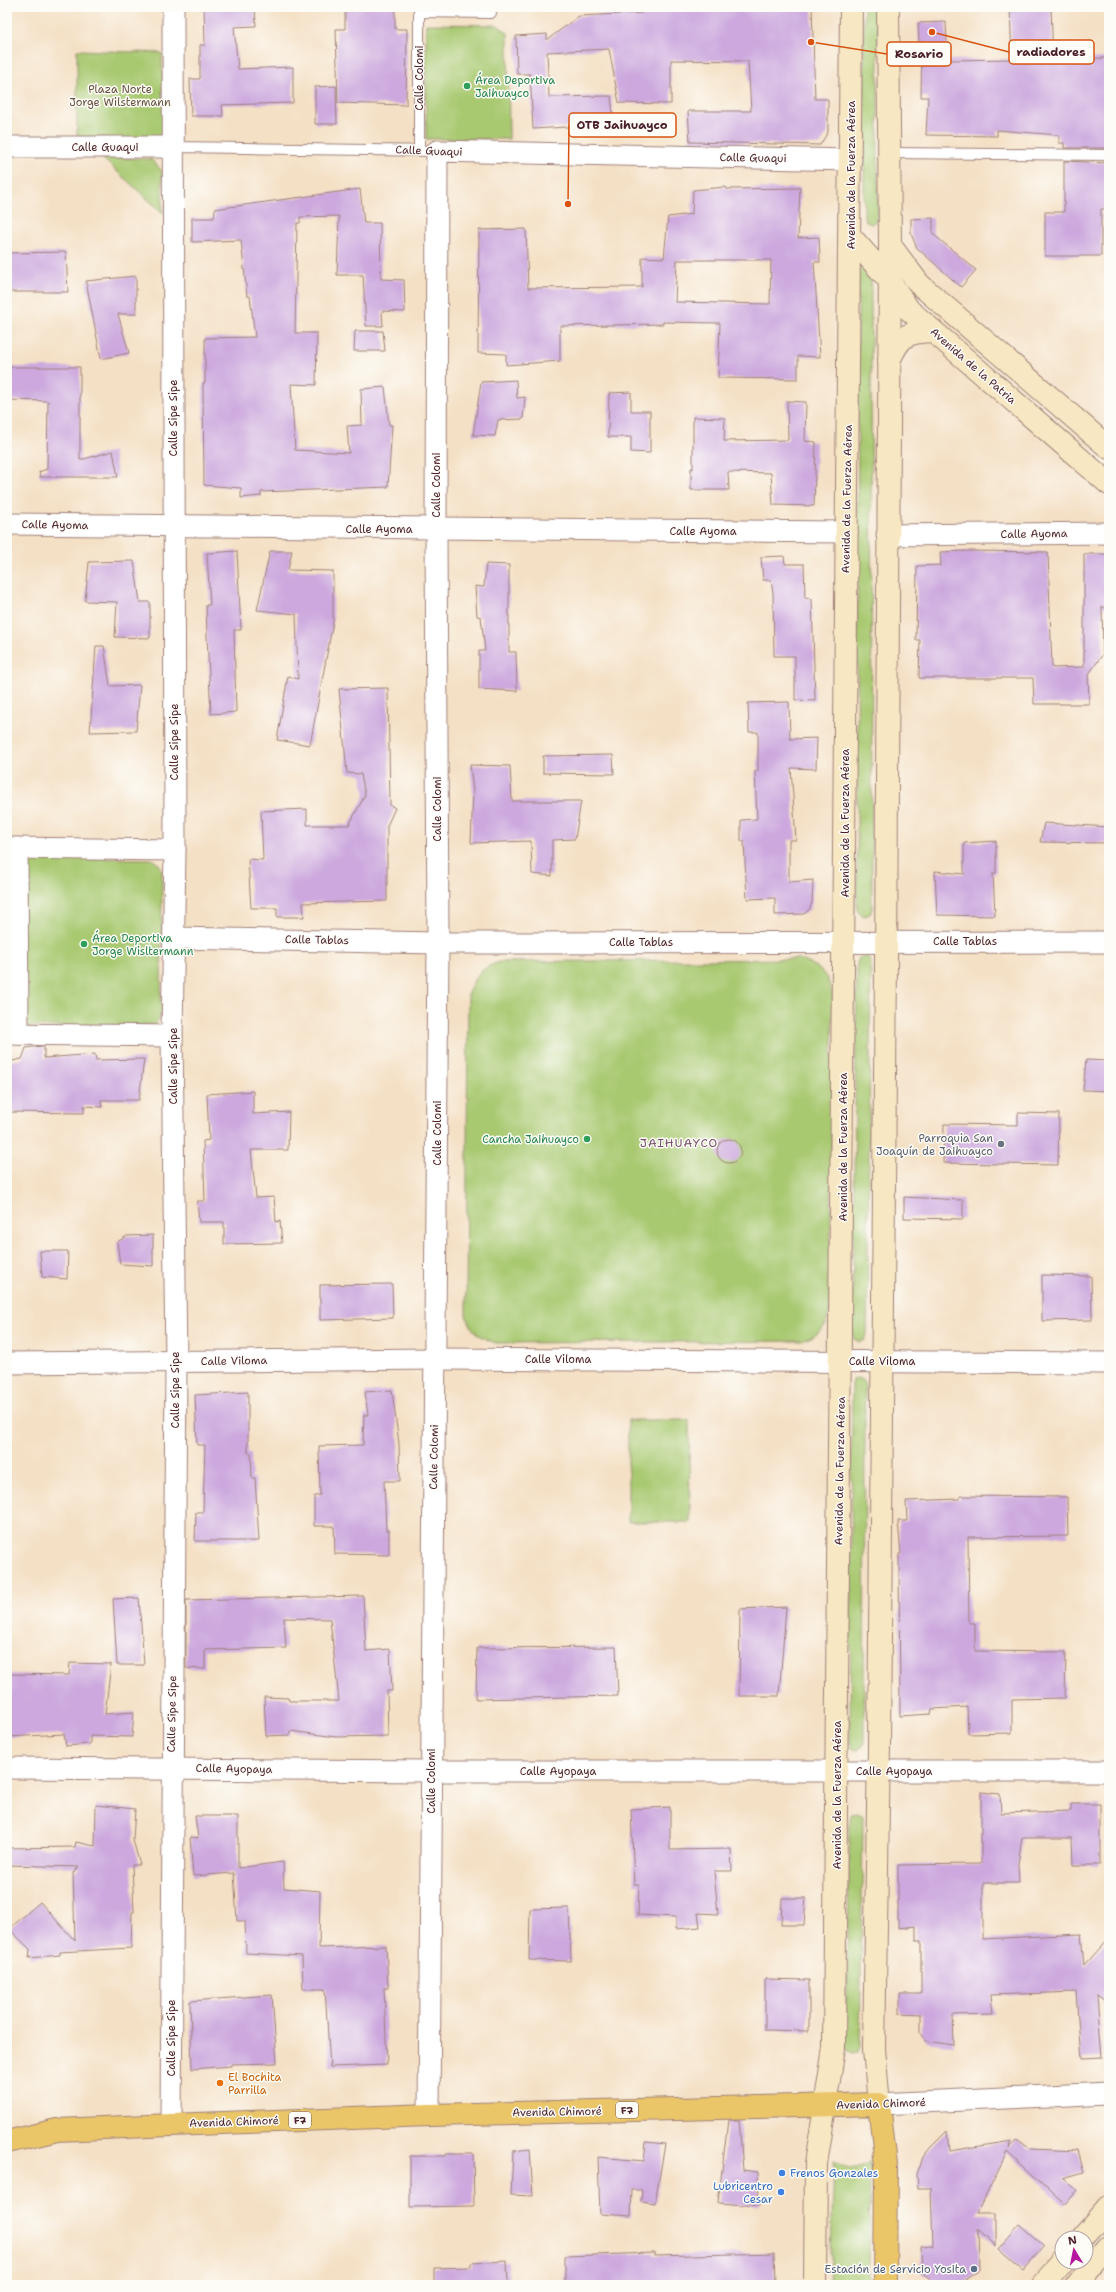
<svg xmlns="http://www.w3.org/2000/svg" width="1116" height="2292" viewBox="0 0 1116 2292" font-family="'Shantell Sans',sans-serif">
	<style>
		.green { fill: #a9c971; stroke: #7a744e }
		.building { fill: #cca8de; fill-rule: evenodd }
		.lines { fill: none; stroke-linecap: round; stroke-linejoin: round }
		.lane-casing { stroke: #9f8078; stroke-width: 12 }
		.street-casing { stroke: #9f8078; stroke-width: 23 }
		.secondary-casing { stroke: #9f8078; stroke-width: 24 }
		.highway-casing { stroke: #9f8078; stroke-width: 24 }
		.lane { stroke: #fff; stroke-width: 10 }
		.street { stroke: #fff; stroke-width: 21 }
		.secondary { stroke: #f7e8c3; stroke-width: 22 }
		.highway { stroke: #ebc669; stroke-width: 22 }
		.leisure-dot { fill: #2e9e5b; stroke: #fdfcf7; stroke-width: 1.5 }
		.worship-dot { fill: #6b7280; stroke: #fdfcf7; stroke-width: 1.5 }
		.food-dot { fill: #e8710a; stroke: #fdfcf7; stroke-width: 1.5 }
		.shop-dot { fill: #3f7fe0; stroke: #fdfcf7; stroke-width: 1.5 }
		.service-dot { fill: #5c6f8a; stroke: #fdfcf7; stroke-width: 1.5 }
		.labels { text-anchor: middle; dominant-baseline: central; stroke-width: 3; stroke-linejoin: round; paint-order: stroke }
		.shield { fill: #fdfcf7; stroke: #806168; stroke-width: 1 }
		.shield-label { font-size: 10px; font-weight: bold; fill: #4a1f2b }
		.street-label { font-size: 11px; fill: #4a1f2b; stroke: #fdfcf7 }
		.leisure-label { font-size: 11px; fill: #27864d; stroke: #fdfcf7; text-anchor: start }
		.park-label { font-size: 11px; fill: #665240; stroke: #fdfcf7 }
		.worship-label { font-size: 11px; fill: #5b616d; stroke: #fdfcf7; text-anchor: end }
		.food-label { font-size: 11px; fill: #c56008; stroke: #fdfcf7; text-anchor: start }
		.shop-label { font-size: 11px; fill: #366cbe; stroke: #fdfcf7; text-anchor: start }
		.service-label { font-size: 11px; fill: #4e5e75; stroke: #fdfcf7; text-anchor: end }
		.neighbourhood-label { font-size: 12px; letter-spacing: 1px; fill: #784f6a; stroke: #fdfcf7 }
		.leader { fill: none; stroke: #d8530f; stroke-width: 1.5 }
		.callout-dot { fill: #d8530f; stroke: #fdfcf7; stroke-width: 1.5 }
		.callout { fill: #fdfcf7; stroke: #d8530f; stroke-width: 1.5 }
		.callout-label { font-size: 12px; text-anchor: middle; font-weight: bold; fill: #4a1f2b }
	</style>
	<rect width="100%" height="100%" fill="#fdfcf7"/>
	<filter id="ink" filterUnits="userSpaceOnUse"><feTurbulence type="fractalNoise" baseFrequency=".025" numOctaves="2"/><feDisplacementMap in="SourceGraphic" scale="8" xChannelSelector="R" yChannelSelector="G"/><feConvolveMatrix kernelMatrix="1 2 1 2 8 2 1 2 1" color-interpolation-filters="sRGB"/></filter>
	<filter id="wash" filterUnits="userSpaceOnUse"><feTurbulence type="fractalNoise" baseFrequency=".012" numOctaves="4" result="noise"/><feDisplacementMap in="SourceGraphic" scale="16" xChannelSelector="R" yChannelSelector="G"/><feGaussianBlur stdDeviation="0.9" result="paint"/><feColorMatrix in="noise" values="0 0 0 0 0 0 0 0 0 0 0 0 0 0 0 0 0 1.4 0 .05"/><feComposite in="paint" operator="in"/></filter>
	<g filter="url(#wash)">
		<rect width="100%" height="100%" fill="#f4e0c5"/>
		<g class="green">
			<polygon points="864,7 878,7 878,216 876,221 871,224 866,222 864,217"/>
			<polygon points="426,24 497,25 508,33 509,139 426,139"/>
			<polygon points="77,50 162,53 164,131 154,140 77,139"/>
			<polygon points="101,157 151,159 162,171 163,213"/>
			<polygon points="864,267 871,273 872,909 870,914 865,916 860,914 857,910 858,274 859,269"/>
			<polygon points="7,857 152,859 160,865 162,872 161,1016 155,1025 7,1027"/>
			<polygon points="864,956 869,958 871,962 867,1334 865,1340 860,1342 855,1340 852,1335 857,963 859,958"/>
			<path d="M 799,959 C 821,968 827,972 833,996 L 830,1311 C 824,1330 821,1334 801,1341 L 496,1343 C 479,1337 471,1332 466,1315 L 468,993 C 476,974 480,969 499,962 Z"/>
			<polygon points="858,1378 863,1380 865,1384 864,1742 862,1747 857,1750 852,1748 850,1743 852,1385 853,1380"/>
			<polygon points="628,1420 689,1420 690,1522 628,1522"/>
			<polygon points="856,1813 861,1815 863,1819 860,2046 858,2052 853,2054 848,2052 846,2047 850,1820 851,1815"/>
			<path d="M 834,2161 C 846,2170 858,2171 870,2161 L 869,2285 L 830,2285 Z"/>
		</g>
		<g id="blocks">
			<g class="building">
				<polygon points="204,7 255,7 256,26 234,27 238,69 293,67 293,103 222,105 223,116 191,116 190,79 200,79 200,45 205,45"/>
				<polygon points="345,7 395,7 395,29 407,29 406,105 338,103 336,29 345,29"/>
				<polygon points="642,7 812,7 815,99 828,99 828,132 820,145 690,142 688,111 751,111 748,61 671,60 671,104 619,103 609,49 547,52 549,97 611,96 614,123 583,123 584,126 533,129 530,74 517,74 516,36 547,34 547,40 579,16 642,13"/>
				<polygon points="1010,7 1051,7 1053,59 1109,58 1108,148 1064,148 1064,143 1059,143 1059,135 997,130 997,136 926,135 928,97 921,97 922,42 919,42 918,23 946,22 948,60 1012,59"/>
				<polygon points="336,86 337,124 315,124 315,87"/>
				<polygon points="1064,161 1109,163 1109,209 1101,209 1101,256 1045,256 1045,212 1064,212"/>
				<path d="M 726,187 L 727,189 L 800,188 L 798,238 L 819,237 L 820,262 L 814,262 L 820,357 L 798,356 L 798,379 L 718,378 L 720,323 L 663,322 L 663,324 L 560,326 L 560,361 L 506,365 L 506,354 L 478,353 L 479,230 L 526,229 L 528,288 L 642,287 L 642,257 L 664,258 L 668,217 L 692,214 L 693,190 ZM 677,260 L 771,260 L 770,304 L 675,302 Z"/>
				<polygon points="360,189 364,223 380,223 381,279 404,280 405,312 382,311 383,326 366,326 363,275 337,275 339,216 300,217 300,223 297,223 295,333 317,333 316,385 291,384 295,450 349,453 347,426 362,425 361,389 385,387 389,425 392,425 388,487 261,492 261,496 241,498 241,488 204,485 203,383 205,383 205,338 255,337 250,296 247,296 241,240 192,242 192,218 214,218 215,209"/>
				<polygon points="933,218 933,234 976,270 961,287 917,248 911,234 911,219"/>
				<polygon points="66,252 68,292 7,292 7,253"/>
				<polygon points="136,276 136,314 118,314 129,353 101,359 86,281"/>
				<polygon points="355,331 383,331 385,351 354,351"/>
				<polygon points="7,367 80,367 80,460 113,451 118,477 40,477 39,472 47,469 48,401 7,400"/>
				<polygon points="516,380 517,398 525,397 523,419 498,420 495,436 473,435 481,382"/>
				<polygon points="631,392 631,411 650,411 650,453 631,452 631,437 608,437 609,393"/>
				<polygon points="787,401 806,402 805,441 816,442 814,506 773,505 771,473 728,472 729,490 691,490 691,468 693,469 693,417 725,418 724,441 788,440"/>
				<polygon points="237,551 241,630 234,630 236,712 211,714 207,636 206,605 210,605 207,553"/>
				<polygon points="270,551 292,551 288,570 333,571 333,622 310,745 277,740 288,676 298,679 296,614 257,610"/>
				<polygon points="969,551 1048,552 1052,668 1084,667 1084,554 1109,554 1109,611 1102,606 1103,654 1088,675 1089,704 1034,704 1033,678 919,678 920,640 916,640 917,566 941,565 940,552"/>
				<polygon points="784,556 785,564 804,564 805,598 812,599 815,701 795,700 795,656 774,656 773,593 771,580 763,580 761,557"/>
				<polygon points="134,561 140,602 150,602 150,638 115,637 117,602 85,601 89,562"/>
				<polygon points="486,564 509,565 509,652 516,652 517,691 479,689 479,651 485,651 481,617 477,616 475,586 484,587"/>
				<polygon points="96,646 104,646 110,686 140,685 136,731 90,732"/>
				<polygon points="388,688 390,805 395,808 387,826 387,901 303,903 304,917 277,917 277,908 251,908 248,859 263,860 261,811 307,809 307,825 349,825 365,795 361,774 347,773 339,689"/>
				<polygon points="789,702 790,739 817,738 816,769 791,768 796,840 789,840 789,882 813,880 812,903 809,910 804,914 775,915 775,898 747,899 744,841 741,841 741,820 757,819 755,771 758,771 758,732 749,732 748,703"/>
				<polygon points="613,755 614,774 543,773 543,756"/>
				<polygon points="470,765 510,766 512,801 581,801 575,839 552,840 552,876 532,874 531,841 471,843 473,791"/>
				<polygon points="1044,823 1109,827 1109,843 1040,842"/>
				<polygon points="996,841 996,873 993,873 995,916 937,915 935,871 964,874 964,843"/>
				<polygon points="41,1046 44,1046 44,1058 95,1054 96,1060 144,1059 139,1100 101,1100 102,1107 84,1106 84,1113 7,1112 7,1062 22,1059 26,1048"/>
				<polygon points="1086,1060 1109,1061 1109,1091 1083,1090"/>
				<polygon points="253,1091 253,1114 289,1112 288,1150 251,1150 256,1198 274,1197 276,1222 280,1221 282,1243 224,1244 224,1222 199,1222 197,1201 205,1201 203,1141 209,1140 207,1094"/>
				<polygon points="1018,1113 1059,1114 1058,1165 943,1163 944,1124 1018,1125"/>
				<circle cx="729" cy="1151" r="12"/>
				<polygon points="904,1197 963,1200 963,1219 904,1218"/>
				<polygon points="153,1235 153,1266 120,1264 117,1242 127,1236"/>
				<polygon points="40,1251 68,1251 67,1279 42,1277"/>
				<polygon points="1042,1275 1091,1276 1092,1320 1042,1321"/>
				<polygon points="392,1284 393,1318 320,1320 320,1285"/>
				<polygon points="392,1390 399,1444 400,1481 384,1481 386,1530 389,1530 389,1555 335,1554 334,1526 314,1526 314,1496 320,1495 319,1446 363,1445 364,1415 368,1415 365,1392"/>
				<polygon points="248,1392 248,1453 251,1453 252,1478 255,1478 259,1541 195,1541 196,1512 203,1512 205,1445 197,1445 195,1395"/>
				<polygon points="960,1496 1067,1497 1068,1536 968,1537 969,1623 975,1623 975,1651 1066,1652 1065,1698 1012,1699 1012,1733 968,1734 967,1707 932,1709 931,1714 900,1716 899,1554 901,1554 898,1521 907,1521 906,1501 960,1499"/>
				<polygon points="363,1596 366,1651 390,1649 392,1691 387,1691 388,1736 336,1737 290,1731 290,1735 266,1736 264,1697 288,1698 289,1701 339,1701 330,1619 284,1618 286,1648 205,1650 205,1669 186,1668 186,1600"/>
				<polygon points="139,1598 144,1665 117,1665 113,1599"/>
				<polygon points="786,1607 779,1696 739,1696 740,1609"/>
				<polygon points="616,1647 618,1696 476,1699 477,1648"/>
				<polygon points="70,1663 111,1664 105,1714 134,1712 132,1737 90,1736 90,1744 66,1746 64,1734 7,1737 7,1674 69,1675"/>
				<polygon points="981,1792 1000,1794 1001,1813 1071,1811 1071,1804 1100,1804 1100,1865 1073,1865 1072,1838 1022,1838 1018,1864 1019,1883 983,1883 983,1939 1081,1934 1084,1966 1109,1938 1109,2004 1097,1995 1102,2058 1081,2059 1076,1992 991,1995 993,2014 953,2015 954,2045 926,2041 921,2033 921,2014 900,2013 900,1994 921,1994 921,1941 916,1941 916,1926 898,1928 898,1865 981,1864"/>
				<polygon points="96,1805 135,1809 133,1840 140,1865 132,1865 134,1912 132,1912 131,1948 60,1952 60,1955 29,1958 30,1949 9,1929 40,1902 75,1941 73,1873 79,1867 7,1865 7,1848 75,1847 76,1842 95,1846"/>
				<polygon points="670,1807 670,1850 731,1849 732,1871 714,1871 718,1914 698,1913 700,1927 676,1929 676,1917 638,1915 639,1884 634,1884 631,1809"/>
				<polygon points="195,1816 238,1816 238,1868 283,1862 284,1888 320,1891 319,1948 386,1946 388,1988 384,1988 387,2065 330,2067 325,1989 303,1989 302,1956 246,1953 245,1921 237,1921 234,1873 193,1876 190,1837 198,1838"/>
				<polygon points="782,1898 806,1898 804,1925 781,1925"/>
				<polygon points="569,1908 571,1961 529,1960 530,1909"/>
				<polygon points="765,1979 809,1980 809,2031 765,2030"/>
				<polygon points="272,1995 277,2063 231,2064 231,2066 192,2069 190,2001"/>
				<polygon points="728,2120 739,2120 743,2170 758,2172 759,2206 718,2203"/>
				<polygon points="947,2131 949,2151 1012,2141 1009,2149 1017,2140 1029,2149 1078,2151 1084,2172 1063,2178 1077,2190 1064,2205 1007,2152 977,2214 995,2214 995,2246 978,2230 979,2271 966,2279 966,2285 931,2285 931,2279 922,2273 921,2247 933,2246 931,2188 918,2188 917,2174 923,2157 930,2148"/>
				<polygon points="646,2142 665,2144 655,2203 641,2201 642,2190 632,2190 631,2216 600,2214 598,2157 644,2161"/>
				<polygon points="530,2149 533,2196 511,2195 513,2151"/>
				<polygon points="446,2153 473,2153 474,2206 410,2207 410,2156 446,2156"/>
				<polygon points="1020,2225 1044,2246 1023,2270 999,2249"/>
				<polygon points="654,2253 654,2256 774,2253 775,2285 565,2285 565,2256"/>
				<polygon points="507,2261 508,2285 434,2285 434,2268 471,2267 471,2263"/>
			</g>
		</g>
	</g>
	<g filter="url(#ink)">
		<use href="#blocks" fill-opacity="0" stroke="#9f8078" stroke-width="1"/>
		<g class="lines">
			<defs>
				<g id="lane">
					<polyline points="419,7 419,149"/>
					<polyline points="419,12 491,13"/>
					<polyline points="174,147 437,151"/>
					<polyline points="890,153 1109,155"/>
				</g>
				<g id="street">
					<polyline points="7,147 174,147"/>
					<polyline points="7,524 847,532"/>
					<polyline points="887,535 1109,533"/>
					<polyline points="7,848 175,850"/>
					<polyline points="17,848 18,1034"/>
					<polyline points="174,938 438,943 1109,942"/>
					<polyline points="7,1034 172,1036"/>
					<polyline points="7,1363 435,1359 1109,1363"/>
					<polyline points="7,1768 431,1771 1109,1771"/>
					<polyline points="879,2104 1109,2093"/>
					<polyline points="429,2115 438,943 436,529 437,151 851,160"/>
					<polyline points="171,2125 176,1362 172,1036 175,850 173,7"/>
				</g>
				<g id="secondary">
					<polyline points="850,236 889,280 909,310 1109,484"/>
					<polyline points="890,245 919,284 1109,448"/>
					<path d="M 889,361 C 900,336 906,332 933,331"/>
					<polyline points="879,2104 874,2049 879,1746 886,965 890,245 888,7"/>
					<polyline points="1082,2238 1109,2207"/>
					<polyline points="815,2285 816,2164 834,2048 851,7"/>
					<polyline points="1042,2285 1062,2262"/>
					<polyline points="1076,2285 1109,2246"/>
				</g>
				<polyline id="highway" points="7,2142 57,2130 171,2125 429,2115 879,2104 886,2165 885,2285"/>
			</defs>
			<use href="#lane" class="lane-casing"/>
			<use href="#street" class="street-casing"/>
			<use href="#secondary" class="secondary-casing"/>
			<use href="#highway" class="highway-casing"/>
			<use href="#lane" class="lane"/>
			<use href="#street" class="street"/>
			<use href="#secondary" class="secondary"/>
			<use href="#highway" class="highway"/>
		</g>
	</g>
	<g class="leisure-dot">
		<circle cx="467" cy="86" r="4"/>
		<circle cx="84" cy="944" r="4"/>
		<circle cx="587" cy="1139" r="4"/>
	</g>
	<circle class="worship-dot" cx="1001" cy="1144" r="4"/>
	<circle class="food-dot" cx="220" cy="2083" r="4"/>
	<g class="shop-dot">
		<circle cx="782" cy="2173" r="4"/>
		<circle cx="781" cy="2192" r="4"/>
	</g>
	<circle class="service-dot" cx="974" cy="2269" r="4"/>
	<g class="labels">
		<g class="shield">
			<rect x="616" y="2102" width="22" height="16" rx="3"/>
			<rect x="289" y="2112" width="22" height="16" rx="3"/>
		</g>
		<g class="shield-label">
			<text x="627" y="2110">F7</text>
			<text x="300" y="2120">F7</text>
		</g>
		<g class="street-label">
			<text transform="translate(419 78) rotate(-90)">Calle Colomi</text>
			<text x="105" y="147">Calle Guaqui</text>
			<text transform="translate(429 151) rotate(2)">Calle Guaqui</text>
			<text transform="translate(753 158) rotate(1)">Calle Guaqui</text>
			<text transform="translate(851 175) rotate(-90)">Avenida de la Fuerza Aérea</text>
			<text transform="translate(973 366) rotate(41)">Avenida de la Patria</text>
			<text transform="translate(173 418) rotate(-90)">Calle Sipe Sipe</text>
			<text transform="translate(436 485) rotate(-90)">Calle Colomi</text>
			<text transform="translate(847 499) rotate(-89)">Avenida de la Fuerza Aérea</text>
			<text transform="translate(55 525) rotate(1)">Calle Ayoma</text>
			<text x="379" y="529">Calle Ayoma</text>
			<text x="703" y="531">Calle Ayoma</text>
			<text transform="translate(1034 534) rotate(-1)">Calle Ayoma</text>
			<text transform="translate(174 742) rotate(-90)">Calle Sipe Sipe</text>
			<text transform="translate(437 809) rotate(-90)">Calle Colomi</text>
			<text transform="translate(845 823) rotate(-90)">Avenida de la Fuerza Aérea</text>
			<text transform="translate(317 940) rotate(1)">Calle Tablas</text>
			<text x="965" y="941">Calle Tablas</text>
			<text x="641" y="942">Calle Tablas</text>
			<text transform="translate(173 1066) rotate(-90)">Calle Sipe Sipe</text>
			<text transform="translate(437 1133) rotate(-90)">Calle Colomi</text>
			<text transform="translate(843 1147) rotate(-90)">Avenida de la Fuerza Aérea</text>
			<text x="558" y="1359">Calle Viloma</text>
			<text transform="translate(234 1361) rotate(-1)">Calle Viloma</text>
			<text x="882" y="1361">Calle Viloma</text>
			<text transform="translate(175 1390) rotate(-90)">Calle Sipe Sipe</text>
			<text transform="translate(434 1457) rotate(-89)">Calle Colomi</text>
			<text transform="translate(840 1471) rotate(-89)">Avenida de la Fuerza Aérea</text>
			<text transform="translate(172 1714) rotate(-89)">Calle Sipe Sipe</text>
			<text transform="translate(234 1769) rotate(1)">Calle Ayopaya</text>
			<text x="558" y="1771">Calle Ayopaya</text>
			<text x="894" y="1771">Calle Ayopaya</text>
			<text transform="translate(431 1781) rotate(-90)">Calle Colomi</text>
			<text transform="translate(837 1795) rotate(-90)">Avenida de la Fuerza Aérea</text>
			<text transform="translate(171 2038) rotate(-90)">Calle Sipe Sipe</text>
			<text transform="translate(881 2104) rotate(-2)">Avenida Chimoré</text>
			<text transform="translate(557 2112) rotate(-1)">Avenida Chimoré</text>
			<text transform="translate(234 2122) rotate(-2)">Avenida Chimoré</text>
		</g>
		<g class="leisure-label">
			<text x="475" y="80">Área Deportiva<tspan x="475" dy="13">Jaihuayco</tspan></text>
			<text x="92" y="938">Área Deportiva<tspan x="92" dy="13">Jorge Wisltermann</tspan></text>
			<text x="579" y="1139" text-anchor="end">Cancha Jaihuayco</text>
		</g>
		<g class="park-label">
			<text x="120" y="89">Plaza Norte<tspan x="120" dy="13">Jorge Wilstermann</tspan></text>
		</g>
		<g class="worship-label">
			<text x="993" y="1138">Parroquia San<tspan x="993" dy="13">Joaquín de Jaihuayco</tspan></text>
		</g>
		<g class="food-label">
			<text x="228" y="2077">El Bochita<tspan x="228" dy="13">Parrilla</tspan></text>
		</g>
		<g class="shop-label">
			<text x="790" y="2173">Frenos Gonzales</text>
			<text x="773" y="2186" text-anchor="end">Lubricentro<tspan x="773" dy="13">Cesar</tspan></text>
		</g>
		<g class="service-label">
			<text x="966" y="2269">Estación de Servicio Yosita</text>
		</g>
		<g class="neighbourhood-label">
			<text x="679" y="1143">JAIHUAYCO</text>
		</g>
	</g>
	<path class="leader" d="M932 32L1009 52M811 42L887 54M568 204L569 125"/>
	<g class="callout-dot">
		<circle cx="932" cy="32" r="4"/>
		<circle cx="811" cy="42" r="4"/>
		<circle cx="568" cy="204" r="4"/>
	</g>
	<g class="callout">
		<rect x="1009" y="40" width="85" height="24" rx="4"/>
		<rect x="887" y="42" width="64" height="24" rx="4"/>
		<rect x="569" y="113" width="107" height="24" rx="4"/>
	</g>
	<g class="callout-label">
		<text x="1051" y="56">radiadores</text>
		<text x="919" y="58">Rosario</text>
		<text x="622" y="129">OTB Jaihuayco</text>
	</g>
	<rect width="1116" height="2292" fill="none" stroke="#fdfcf7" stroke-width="24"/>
	<g transform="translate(1074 2250) rotate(350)"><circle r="19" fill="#fdfcf7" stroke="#b5a4a5"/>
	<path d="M0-3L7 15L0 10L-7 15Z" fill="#b5179e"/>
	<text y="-6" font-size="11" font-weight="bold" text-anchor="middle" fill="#4a1f2b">N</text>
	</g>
</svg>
